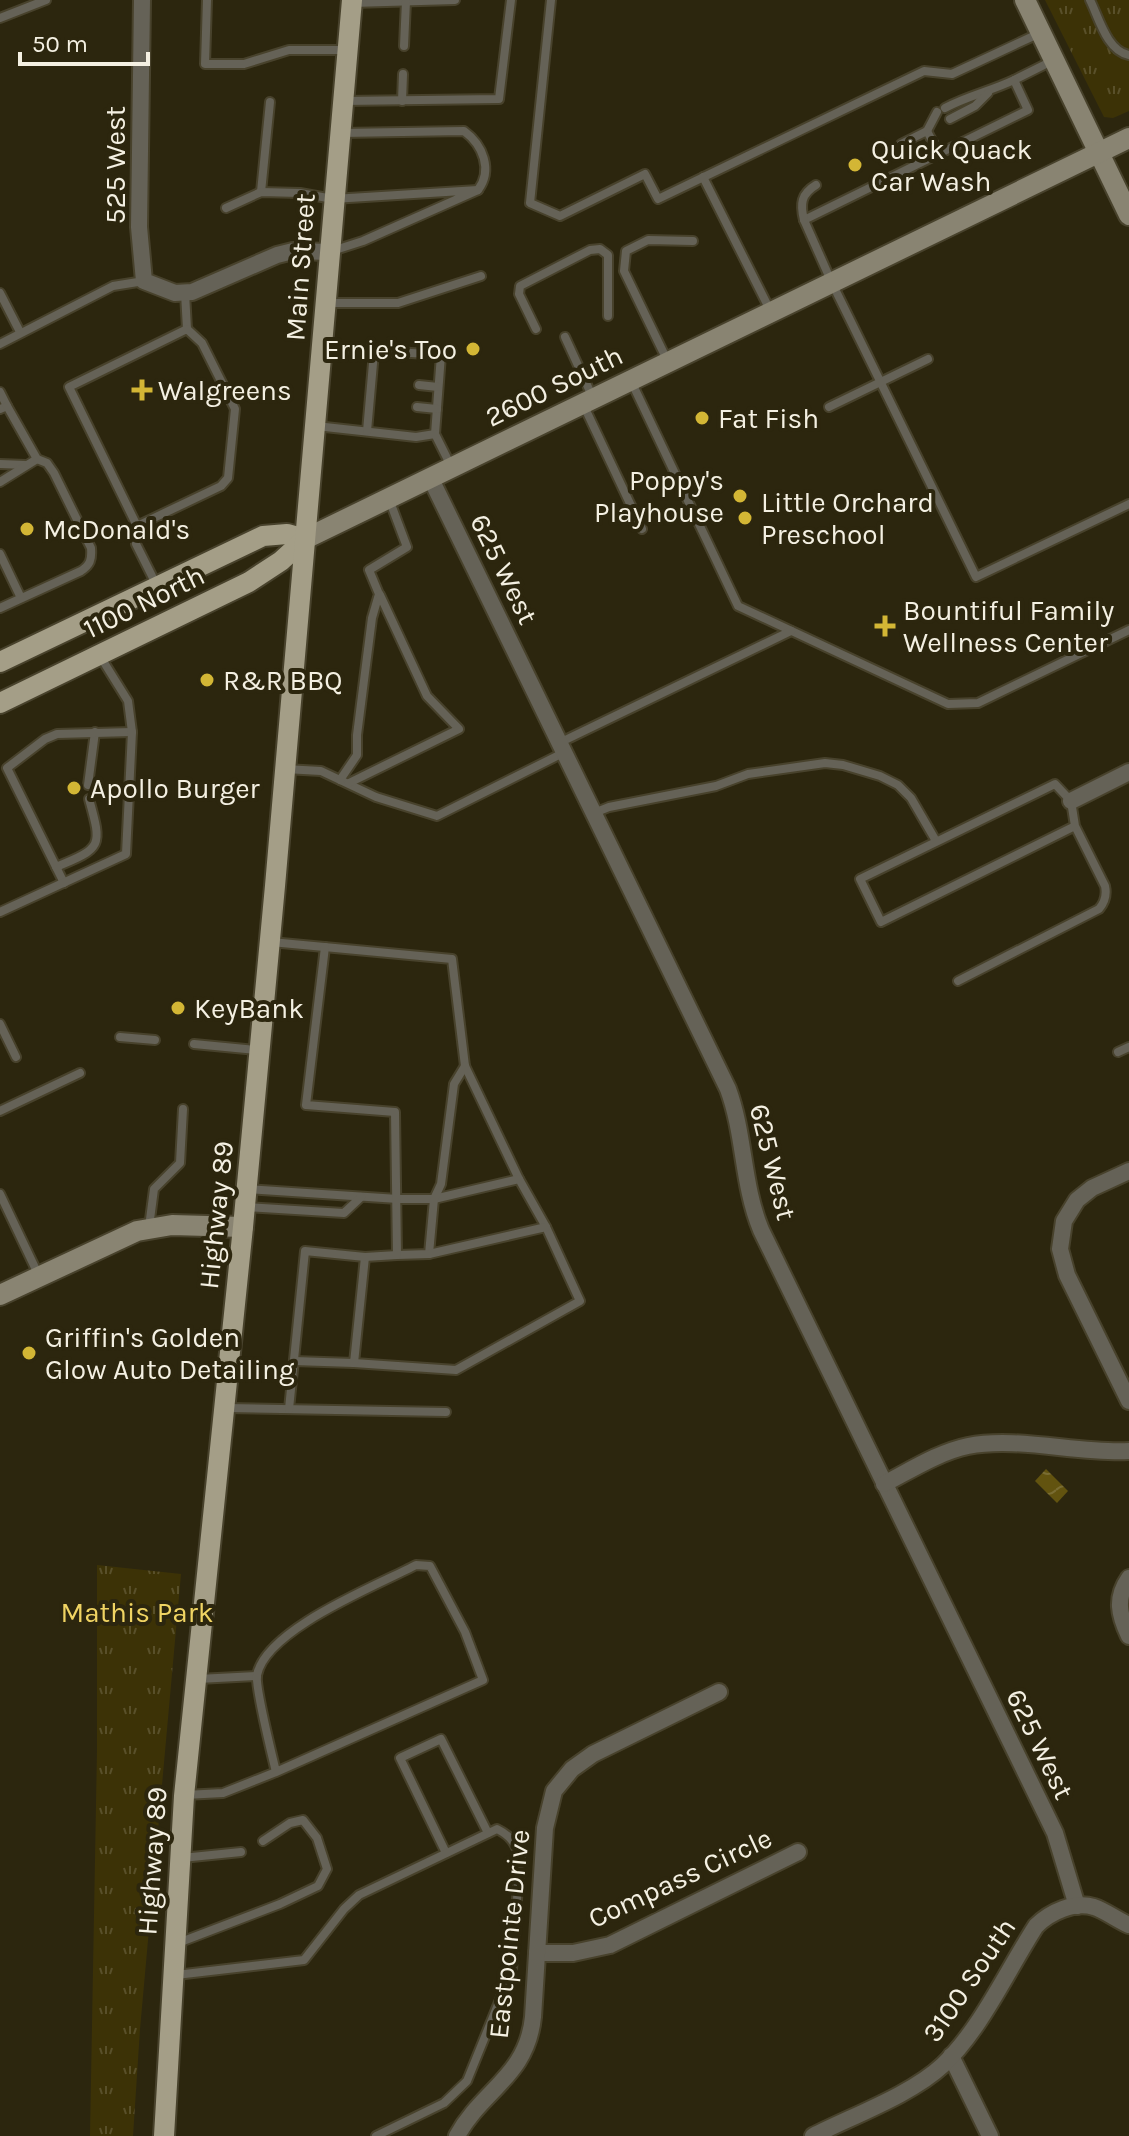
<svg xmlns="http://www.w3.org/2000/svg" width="1129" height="2136" viewBox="0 0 1129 2136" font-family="Karla,sans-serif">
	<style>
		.grass { fill: url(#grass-tufts) }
		.water { fill: url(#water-waves) }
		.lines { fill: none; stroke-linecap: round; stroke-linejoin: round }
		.lane-casing { stroke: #48422c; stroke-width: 12 }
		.street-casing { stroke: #48422c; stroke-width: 20 }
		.secondary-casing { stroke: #48422c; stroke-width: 24 }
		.primary-casing { stroke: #48422c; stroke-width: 24 }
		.lane { stroke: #656257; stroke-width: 8 }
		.street { stroke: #656257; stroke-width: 16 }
		.secondary { stroke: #898472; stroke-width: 20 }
		.primary { stroke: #a49e87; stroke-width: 20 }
		.poi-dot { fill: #d3b635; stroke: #2c260e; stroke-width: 3 }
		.labels { text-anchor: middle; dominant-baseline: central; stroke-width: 8; stroke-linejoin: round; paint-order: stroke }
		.poi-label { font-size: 28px; fill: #f4f0e2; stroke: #2c260e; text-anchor: start }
		.street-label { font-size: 28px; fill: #f4f0e2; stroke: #2c260e }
		.park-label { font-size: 28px; fill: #f0d463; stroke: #2c260e }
	</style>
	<defs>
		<pattern id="grass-tufts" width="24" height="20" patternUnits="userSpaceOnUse" patternTransform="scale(2)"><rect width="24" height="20" fill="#3c3206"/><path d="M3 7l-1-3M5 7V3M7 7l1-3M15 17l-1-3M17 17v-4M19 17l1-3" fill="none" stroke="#59502a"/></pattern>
		<pattern id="water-waves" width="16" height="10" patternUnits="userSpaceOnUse" patternTransform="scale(2)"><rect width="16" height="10" fill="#62530f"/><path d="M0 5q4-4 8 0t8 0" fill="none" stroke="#796c32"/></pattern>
	</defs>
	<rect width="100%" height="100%" fill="#2c260e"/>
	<g class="grass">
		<polygon points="1045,0 1129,0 1129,111 1113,118 1104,117"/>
		<polygon points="97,1565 181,1574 140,2029 133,2136 90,2136 97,1751"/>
	</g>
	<polygon class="water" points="1046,1469 1068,1491 1057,1503 1035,1481"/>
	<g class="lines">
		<defs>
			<g id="lane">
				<polyline points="207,0 205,64 244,64 289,50 345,50"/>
				<polyline points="551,0 530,203 560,216 645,174 658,199 924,71 952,74 1040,33"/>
				<path d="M 1090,0 C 1099,18 1107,51 1129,55"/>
				<polyline points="352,3 455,0"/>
				<polyline points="0,18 46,0"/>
				<polyline points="404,46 406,1"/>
				<polyline points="1054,60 1014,80 1028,110 804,220 832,283 976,577 1129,504"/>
				<polyline points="343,101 499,99 511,0"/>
				<polyline points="402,101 403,74"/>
				<path d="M 945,108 C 967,96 991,91 1014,80"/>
				<polyline points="950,119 975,106 988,93"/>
				<polyline points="927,131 939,154"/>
				<path d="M 341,133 L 464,131 C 483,145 493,170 478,190"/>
				<polyline points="901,144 927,131 937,112"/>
				<polyline points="703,177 771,312"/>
				<polyline points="261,192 270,102"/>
				<polyline points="226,208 261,192 300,193 333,199 478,190 363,241 332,251"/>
				<path d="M 804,220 C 800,204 801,194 816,185"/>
				<polyline points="0,293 20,332"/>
				<polyline points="185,293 187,329"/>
				<polyline points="327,303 398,303 481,276"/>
				<polyline points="536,329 519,294 520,286 590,250 600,249 608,255 608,316"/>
				<polyline points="565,337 593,398"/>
				<polyline points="0,344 113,286 144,281"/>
				<polyline points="323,347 441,355 435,434 451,466"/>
				<polyline points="668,362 624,271 626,251 648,240 693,241"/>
				<polyline points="631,381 738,606 948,704 978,703 1129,630"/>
				<polyline points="419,385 438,387"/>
				<polyline points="0,392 7,406 0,409"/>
				<polyline points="583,404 642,529"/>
				<polyline points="417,407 437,409"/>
				<polyline points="829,407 928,359"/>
				<polyline points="316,426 416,437 435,434"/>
				<polyline points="367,431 374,352"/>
				<polyline points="0,464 26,465"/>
				<polyline points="0,482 37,459"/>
				<polyline points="137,526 221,486 228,478 235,409 202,343 187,329 69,387 137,526 136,544 157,586"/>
				<polyline points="0,554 21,598"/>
				<path d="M 0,608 L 81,571 C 90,565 92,560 91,548 L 54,473 L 47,463 L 37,459 L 7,406"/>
				<polyline points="559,743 791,631"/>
				<polyline points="285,769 321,771 376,797 437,816 563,753"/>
				<polyline points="340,780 357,755 357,735 372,618 379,594 369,570 407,547 389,499"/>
				<polyline points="349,783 459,729 427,696 380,595"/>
				<polyline points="88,785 95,732"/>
				<polyline points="594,813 609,807 716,786 748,774 825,763 843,765 880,776 898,785 911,798 936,841"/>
				<path d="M 56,867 C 103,848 102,846 89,799"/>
				<polyline points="64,883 7,768 45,739 57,734 132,732"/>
				<polyline points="0,912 126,854 132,732 128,701 100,656"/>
				<polyline points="271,942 452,959 465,1066 519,1179"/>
				<path d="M 958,981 L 1099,909 C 1105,902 1107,895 1105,886 L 1075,826 L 1071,801 L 1055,784 L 860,879 L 881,922 L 1075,826"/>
				<polyline points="0,1024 16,1057"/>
				<polyline points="120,1037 155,1040"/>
				<polyline points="194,1044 257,1050"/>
				<polyline points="1118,1052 1129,1047"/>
				<polyline points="0,1111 80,1073"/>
				<polyline points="248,1189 398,1199 434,1199 519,1179 546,1227 580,1301 456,1370 354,1363"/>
				<polyline points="0,1194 39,1276"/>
				<polyline points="245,1207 344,1213 361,1197"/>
				<polyline points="149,1227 154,1189 180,1163 183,1109"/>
				<polyline points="429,1254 434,1199 441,1184 454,1084 465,1066"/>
				<polyline points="397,1255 429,1254 546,1227"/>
				<polyline points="294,1361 354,1363 365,1257"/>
				<polyline points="227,1408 446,1412"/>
				<polyline points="289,1409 305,1251 365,1257 397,1255 395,1112 306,1105 325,947"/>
				<polyline points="198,1679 257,1676"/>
				<path d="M 185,1795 L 223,1793 L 276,1772 C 272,1755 255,1687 257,1675 C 266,1629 376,1586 416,1565 L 430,1566 L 465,1632 L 483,1680 L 276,1772"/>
				<polyline points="446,1853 400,1758 441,1739 488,1833"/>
				<polyline points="182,1858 241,1852"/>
				<polyline points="178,1943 280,1904 318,1886 327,1869 317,1838 303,1820 290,1823 263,1841"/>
				<path d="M 176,1975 L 304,1960 L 344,1909 L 359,1895 L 497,1829 C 511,1836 515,1843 520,1857 L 512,1970 L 467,2081 L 444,2103 L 376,2136"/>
			</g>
			<g id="street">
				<polyline points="142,0 139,227 144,281 175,293 192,292 277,255 293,251 331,252"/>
				<path d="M 430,477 L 728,1089 C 745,1135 742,1184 761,1230 L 1055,1833 L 1077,1906"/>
				<polyline points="1071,801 1129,772"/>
				<polyline points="1129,1171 1092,1188 1077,1200 1064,1221 1060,1249 1067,1275 1129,1401"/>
				<path d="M 884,1484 C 911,1470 939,1452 968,1446 C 1016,1436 1080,1454 1129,1451"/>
				<path d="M 1129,1578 C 1115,1598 1119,1615 1129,1636"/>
				<polyline points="537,1953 573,1953 610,1945 798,1852"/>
				<polyline points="951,2056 990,2136"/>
				<path d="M 457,2136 C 482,2090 527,2076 533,2017 L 545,1828 L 554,1791 L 572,1769 L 593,1754 L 719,1692"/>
				<path d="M 813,2136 C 852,2116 911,2095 943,2065 C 981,2029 1007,1971 1036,1926 C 1050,1912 1074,1901 1094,1907 C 1106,1911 1117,1920 1129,1925"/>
			</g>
			<g id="secondary">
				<polyline points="1025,0 1129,215"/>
				<polyline points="305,539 1129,138"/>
				<polyline points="0,1295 137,1231 172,1225 243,1227"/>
			</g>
			<g id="primary">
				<polyline points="0,662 263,536 287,534 305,539"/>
				<polyline points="0,703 249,582 281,561 305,539"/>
				<polyline points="164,2136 184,1796 243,1227 275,886 352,0"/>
			</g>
		</defs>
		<use href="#lane" class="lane-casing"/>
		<use href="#street" class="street-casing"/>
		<use href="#secondary" class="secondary-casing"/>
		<use href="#primary" class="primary-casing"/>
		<use href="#lane" class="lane"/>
		<use href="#street" class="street"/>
		<use href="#secondary" class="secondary"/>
		<use href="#primary" class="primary"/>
	</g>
	<g class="poi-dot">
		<circle cx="855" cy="165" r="8"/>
		<circle cx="473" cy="349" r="8"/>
		<path d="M138 378h8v8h8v8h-8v8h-8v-8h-8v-8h8z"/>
		<circle cx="702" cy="418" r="8"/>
		<circle cx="740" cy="496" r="8"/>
		<circle cx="745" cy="518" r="8"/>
		<circle cx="27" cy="529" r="8"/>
		<path d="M881 614h8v8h8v8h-8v8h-8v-8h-8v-8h8z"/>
		<circle cx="207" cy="680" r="8"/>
		<circle cx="74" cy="788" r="8"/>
		<circle cx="178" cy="1008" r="8"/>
		<circle cx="29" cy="1353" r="8"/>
	</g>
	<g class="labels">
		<g class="poi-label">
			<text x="871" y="149">Quick Quack<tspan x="871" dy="32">Car Wash</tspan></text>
			<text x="457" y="349" text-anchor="end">Ernie's Too</text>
			<text x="158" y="390">Walgreens</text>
			<text x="718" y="418">Fat Fish</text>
			<text x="724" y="480" text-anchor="end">Poppy's<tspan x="724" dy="32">Playhouse</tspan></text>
			<text x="761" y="502">Little Orchard<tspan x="761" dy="32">Preschool</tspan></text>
			<text x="43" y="529">McDonald's</text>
			<text x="903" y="610">Bountiful Family<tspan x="903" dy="32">Wellness Center</tspan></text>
			<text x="223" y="680">R&amp;R BBQ</text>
			<text x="90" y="788">Apollo Burger</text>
			<text x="194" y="1008">KeyBank</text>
			<text x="45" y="1337">Griffin's Golden<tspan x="45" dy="32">Glow Auto Detailing</tspan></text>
		</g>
		<g class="street-label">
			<text transform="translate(115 165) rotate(-90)">525 West</text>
			<text transform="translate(300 267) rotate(-86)">Main Street</text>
			<text transform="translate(554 386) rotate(-26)">2600 South</text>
			<text transform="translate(504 569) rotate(64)">625 West</text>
			<text transform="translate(144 602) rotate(-26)">1100 North</text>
			<text transform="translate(773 1162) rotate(76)">625 West</text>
			<text transform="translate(216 1215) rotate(-84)">Highway 89</text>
			<text transform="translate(1040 1744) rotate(64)">625 West</text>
			<text transform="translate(152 1861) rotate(-86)">Highway 89</text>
			<text transform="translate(680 1878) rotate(-25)">Compass Circle</text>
			<text transform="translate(509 1934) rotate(-84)">Eastpointe Drive</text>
			<text transform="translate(969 1980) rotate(-56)">3100 South</text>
		</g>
		<g class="park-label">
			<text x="137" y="1612">Mathis Park</text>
		</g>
	</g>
	<path d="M20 52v12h128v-12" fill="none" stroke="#f4f0e2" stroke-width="4"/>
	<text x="32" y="52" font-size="24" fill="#f4f0e2" stroke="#2c260e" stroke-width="6" paint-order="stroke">50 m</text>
</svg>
